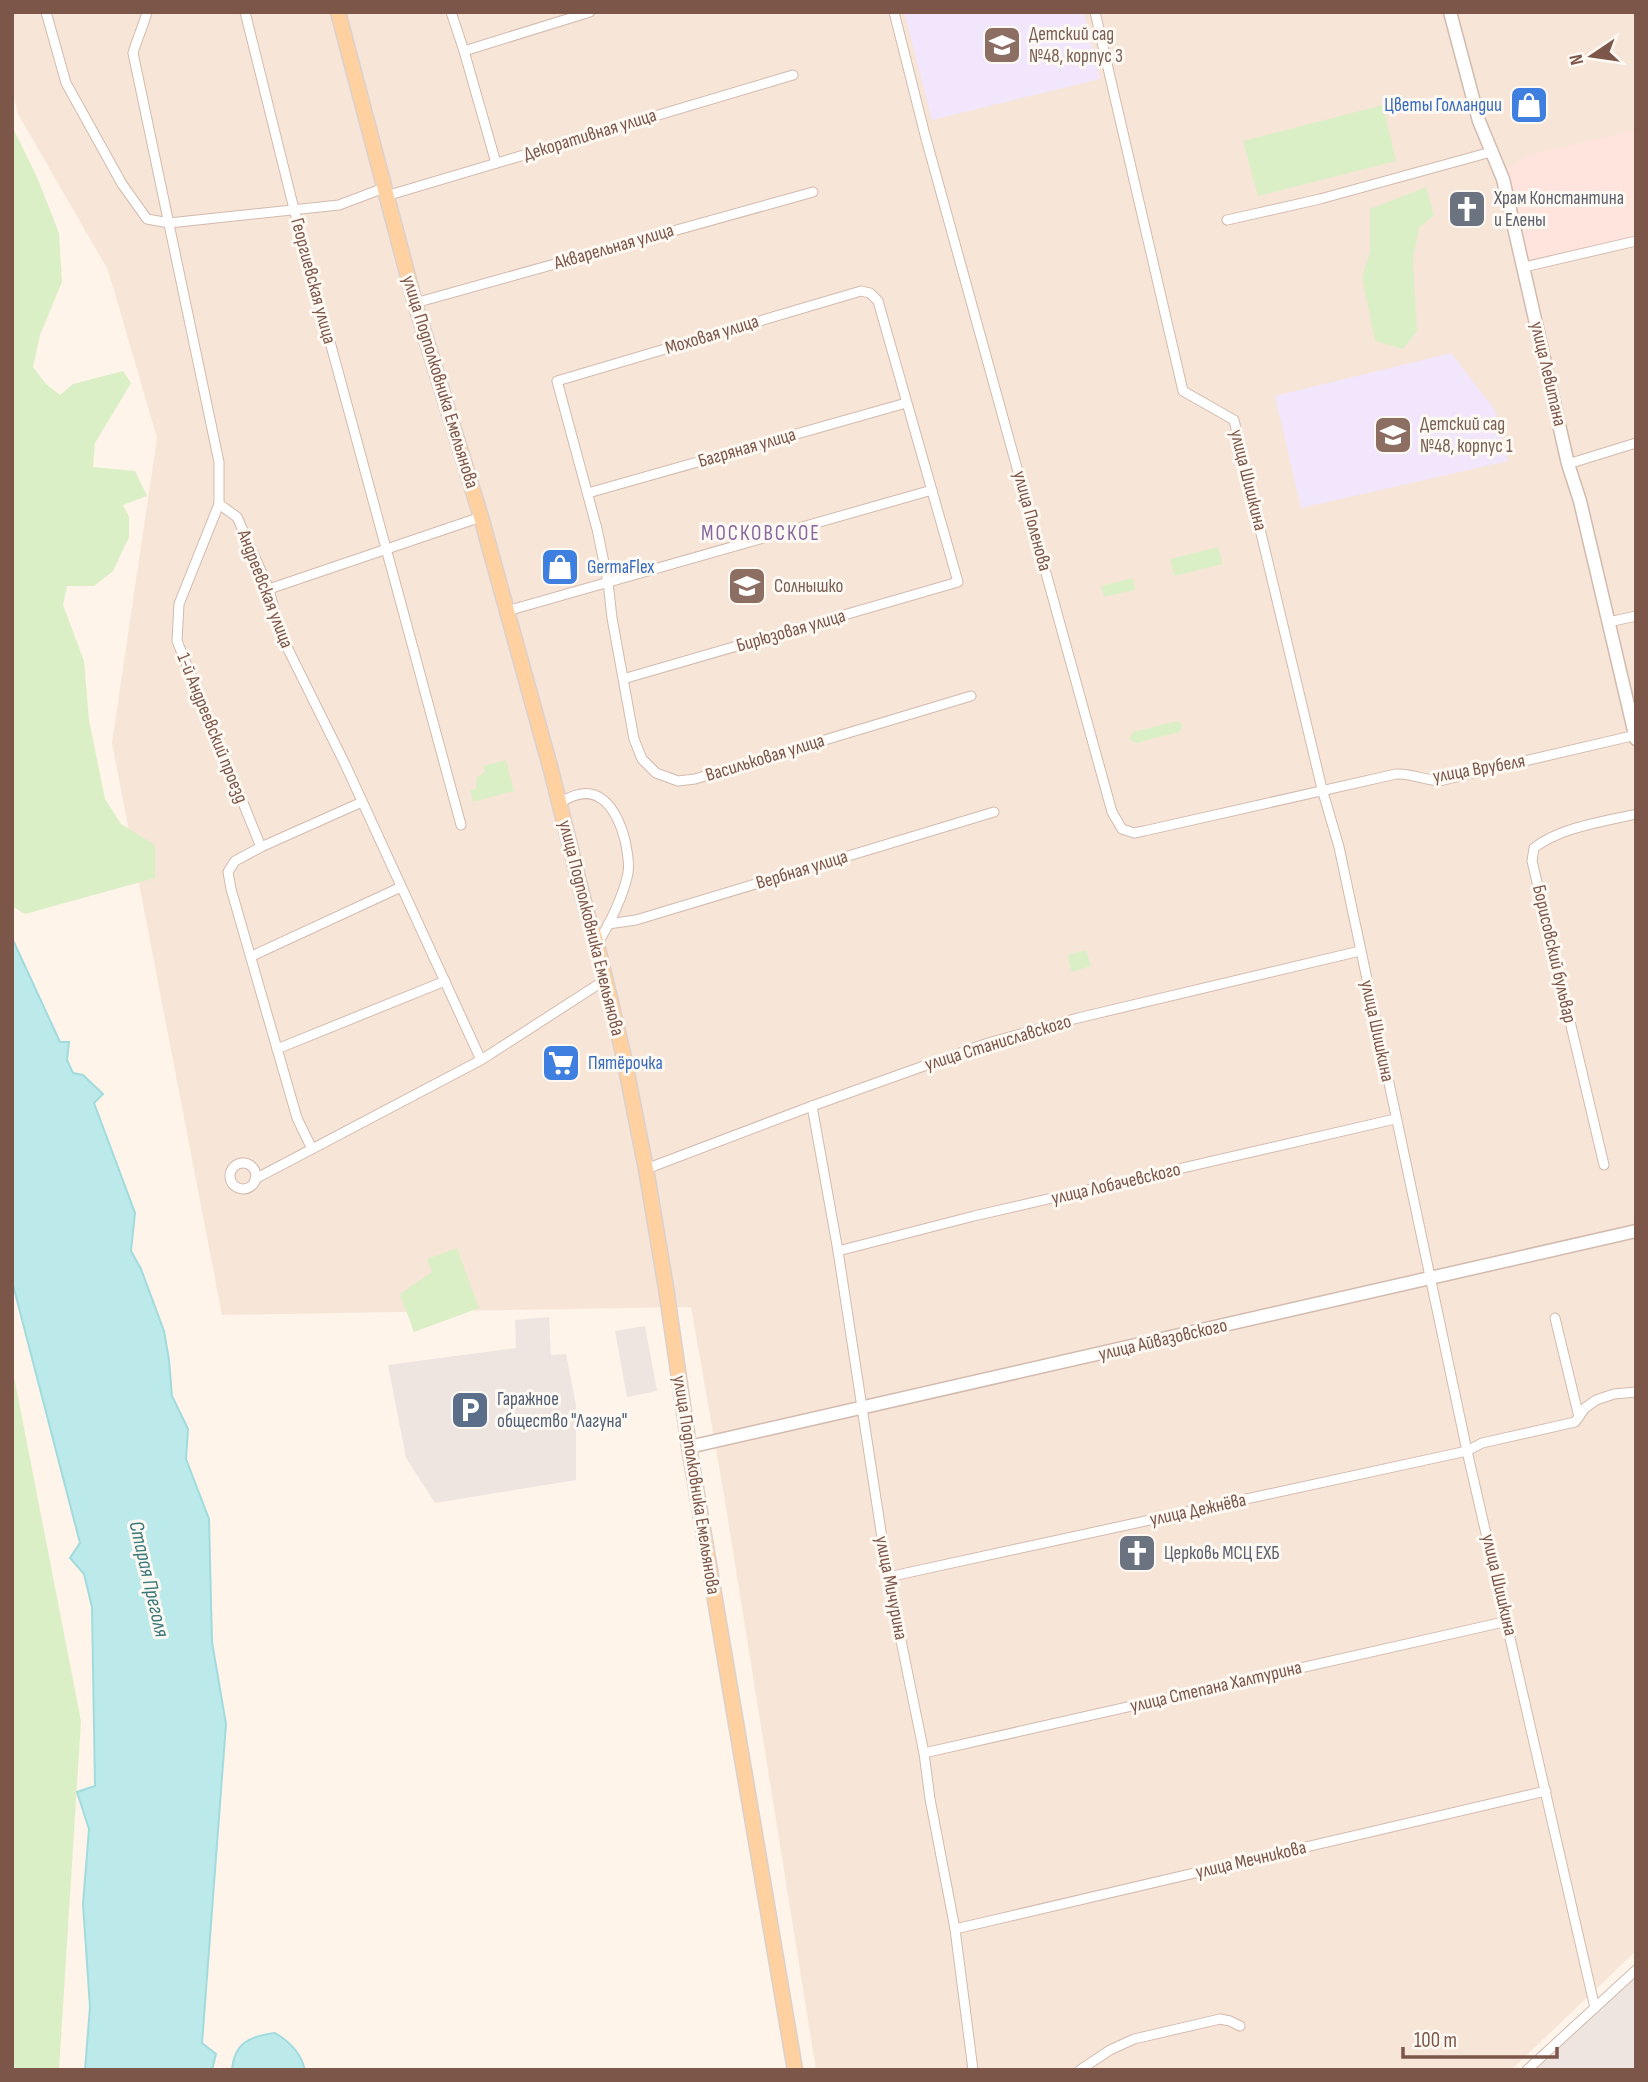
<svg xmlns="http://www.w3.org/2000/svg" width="1648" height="2082" viewBox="0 0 1648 2082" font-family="'Sofia Sans Condensed',sans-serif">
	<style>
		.residential { fill: #f7e5d8 }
		.commercial { fill: #ffe4de }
		.industrial { fill: #eee5e0 }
		.education { fill: #f1e6fb }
		.green { fill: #dbefc6 }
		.water { fill: #bceaeb; stroke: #a1dbde; stroke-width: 2 }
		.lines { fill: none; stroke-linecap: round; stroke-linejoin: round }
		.minor-casing { stroke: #d3baae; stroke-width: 11 }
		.tertiary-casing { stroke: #d3baae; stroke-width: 15 }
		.primary-casing { stroke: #dbd0cc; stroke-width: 17 }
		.minor { stroke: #fff; stroke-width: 9 }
		.tertiary { stroke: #fff; stroke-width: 12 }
		.primary { stroke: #ffd1a1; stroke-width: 14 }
		.labels { text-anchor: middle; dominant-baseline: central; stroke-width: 6; stroke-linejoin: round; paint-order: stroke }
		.education-label { font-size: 19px; fill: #785e54; stroke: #fff9f3; text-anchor: start }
		.shop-label { font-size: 19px; fill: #366cbe; stroke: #fff9f3; text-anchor: start }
		.street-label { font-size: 19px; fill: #7d564a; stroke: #fff9f3 }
		.worship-label { font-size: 19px; fill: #5b616d; stroke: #fff9f3; text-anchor: start }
		.service-label { font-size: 19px; fill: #4e5e75; stroke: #fff9f3; text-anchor: start }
		.neighbourhood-label { font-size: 21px; letter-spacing: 2px; fill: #8666a0; stroke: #fff9f3 }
		.water-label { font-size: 21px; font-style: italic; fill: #38787b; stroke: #fff9f3 }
	</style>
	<rect width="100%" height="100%" fill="#fef4ea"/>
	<polygon class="residential" points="12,12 1636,12 1636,1951 1511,2070 816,2070 724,1495 691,1307 222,1315 112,743 157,438 108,270 18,114 12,88"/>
	<polygon class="commercial" points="1636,130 1636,236 1528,261 1507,168 1529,155"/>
	<g class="industrial">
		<polygon points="549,1317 551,1355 566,1354 576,1405 576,1480 435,1503 406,1458 388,1365 516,1348 515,1320"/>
		<polygon points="645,1326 657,1391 627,1397 615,1331"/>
		<polygon points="1636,1975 1636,2070 1534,2070"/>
	</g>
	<g class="education">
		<polygon points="904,12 1084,12 1100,79 932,120"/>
		<polygon points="1451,353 1495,410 1508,461 1301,508 1275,396"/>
	</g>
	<g class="green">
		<polygon points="1383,105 1396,161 1258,196 1243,141"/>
		<polygon points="12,126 37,177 59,233 62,282 40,335 33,367 46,384 60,395 73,384 123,371 131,383 95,443 93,467 135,471 147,496 123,505 129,517 129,537 113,571 94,586 67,586 63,605 84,661 89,720 105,799 121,824 155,845 155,878 25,914 12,906"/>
		<polygon points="1426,187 1434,215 1419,228 1413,259 1417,331 1403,349 1375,341 1362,277 1370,252 1370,209"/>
		<polygon points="1218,547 1223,564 1174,576 1170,559"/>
		<polygon points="1133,578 1135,590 1104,597 1101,586"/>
		<polygon points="1177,721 1183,725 1179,732 1136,743 1129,739 1133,732"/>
		<polygon points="506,760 514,791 473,802 470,790 476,788 477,777 485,772 483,766"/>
		<polygon points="1086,950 1091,966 1071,972 1068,955"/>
		<polygon points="457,1248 479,1308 414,1332 400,1294 432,1272 427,1259"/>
		<polygon points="12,1366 81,1721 59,2070 12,2070"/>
	</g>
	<g class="water">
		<polygon points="12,938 60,1042 69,1042 67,1060 73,1073 83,1075 103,1094 94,1103 135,1213 131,1251 141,1269 164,1331 169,1360 172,1396 188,1429 186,1459 209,1519 212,1642 226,1724 202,2043 216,2054 212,2070 85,2070 90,2007 83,1904 89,1829 77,1792 95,1786 92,1607 84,1574 70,1558 80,1543 12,1281"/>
		<path d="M 275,2033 C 289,2041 301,2053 305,2070 L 232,2070 C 234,2043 250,2036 275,2033 Z"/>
	</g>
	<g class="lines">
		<defs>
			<g id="minor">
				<polyline points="46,12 66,83 122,184 147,219 169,223 339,205 384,188"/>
				<path d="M 147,12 C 143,27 137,39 133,53 L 219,462 L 219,504 L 237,517 L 269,589 L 280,633 L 345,764 L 481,1060"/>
				<polyline points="245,12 294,209 461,825"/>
				<polyline points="451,12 464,51"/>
				<path d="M 894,12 L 925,135 L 1112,812 L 1122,829 L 1134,833 L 1144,831 L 1396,774 C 1411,773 1424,780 1439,781 L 1636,735"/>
				<polyline points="1095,12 1183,391 1234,420 1322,789 1339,847 1467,1451 1595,2008"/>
				<polyline points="496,163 464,51 590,12"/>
				<polyline points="386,196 793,75"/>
				<polyline points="1227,220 1320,199 1491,152"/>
				<polyline points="1524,267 1636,241"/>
				<polyline points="415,303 813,192"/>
				<polyline points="1568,464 1636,443"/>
				<polyline points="588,493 906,403"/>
				<polyline points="219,504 179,604 177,641 261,847"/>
				<polyline points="269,589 481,517"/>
				<polyline points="507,611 932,490"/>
				<polyline points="1609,622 1636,616"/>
				<polyline points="623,679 958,582 878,301 870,293 861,291 557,381 597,529 608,582 612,618 634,739 642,759 656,773 678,781 695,779 971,696"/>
				<path d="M 560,803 C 597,778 616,807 625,840 C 627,851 630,863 628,873 C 624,894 609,926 597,944"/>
				<polyline points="608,924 636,920 994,812"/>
				<polyline points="252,956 401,887"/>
				<polyline points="277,1049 445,981"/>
				<polyline points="812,1106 838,1251 888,1577 924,1753 930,1799 955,1929 973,2070"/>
				<polyline points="312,1149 297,1118 231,889 228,872 235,861 261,847 362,802"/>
				<circle cx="243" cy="1176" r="13"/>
				<path d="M 1604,1165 L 1532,861 L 1534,848 C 1561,827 1603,822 1636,814"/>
				<polyline points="646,1169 812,1106 988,1043 1078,1018 1360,951"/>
				<polyline points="255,1179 481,1060 605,980"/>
				<polyline points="838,1251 974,1216 1395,1119"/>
				<polyline points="1555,1318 1579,1417"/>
				<polyline points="888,1577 1467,1451 1482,1443 1575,1422 1585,1408 1596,1400 1614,1394 1636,1392"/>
				<polyline points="924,1753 1508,1621"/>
				<polyline points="955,1929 1546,1791"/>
				<polyline points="1080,2070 1110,2050 1134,2039 1220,2019 1230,2021 1240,2026"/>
				<polyline points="1527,2070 1636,1970"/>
			</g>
			<g id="tertiary">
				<polyline points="1450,12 1479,121 1503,179 1568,464 1580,501 1636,739"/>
				<polyline points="689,1447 1636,1231"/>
			</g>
			<polyline id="primary" points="338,12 415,303 481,517 551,770 587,913 597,944 623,1053 646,1169 666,1288 689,1447 795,2070"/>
		</defs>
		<use href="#minor" class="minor-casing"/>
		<use href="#tertiary" class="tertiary-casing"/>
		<use href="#primary" class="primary-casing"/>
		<use href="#minor" class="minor"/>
		<use href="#tertiary" class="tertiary"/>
		<use href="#primary" class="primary"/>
	</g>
	<defs>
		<symbol id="school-square" viewBox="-11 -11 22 22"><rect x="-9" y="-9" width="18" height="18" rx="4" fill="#8d6e63" stroke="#fff9f3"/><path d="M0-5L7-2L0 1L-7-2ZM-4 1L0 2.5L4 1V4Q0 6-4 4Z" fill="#fff"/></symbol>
		<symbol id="shop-square" viewBox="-11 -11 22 22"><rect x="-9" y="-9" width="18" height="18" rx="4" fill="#3f7fe0" stroke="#fff9f3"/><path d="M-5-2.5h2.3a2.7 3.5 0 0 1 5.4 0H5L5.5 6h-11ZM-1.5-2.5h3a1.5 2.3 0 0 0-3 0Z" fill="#fff"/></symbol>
		<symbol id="church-square" viewBox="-11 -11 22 22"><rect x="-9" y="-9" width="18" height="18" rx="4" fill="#6b7280" stroke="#fff9f3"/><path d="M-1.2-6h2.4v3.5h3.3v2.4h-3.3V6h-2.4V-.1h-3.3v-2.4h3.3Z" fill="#fff"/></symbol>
		<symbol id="supermarket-square" viewBox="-11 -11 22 22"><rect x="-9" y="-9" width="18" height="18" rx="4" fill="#3f7fe0" stroke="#fff9f3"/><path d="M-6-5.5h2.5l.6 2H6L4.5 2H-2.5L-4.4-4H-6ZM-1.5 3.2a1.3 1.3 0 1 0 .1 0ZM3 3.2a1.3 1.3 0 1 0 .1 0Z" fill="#fff"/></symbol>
		<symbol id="parking-square" viewBox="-11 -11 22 22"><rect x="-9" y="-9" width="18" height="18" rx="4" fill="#5c6f8a" stroke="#fff9f3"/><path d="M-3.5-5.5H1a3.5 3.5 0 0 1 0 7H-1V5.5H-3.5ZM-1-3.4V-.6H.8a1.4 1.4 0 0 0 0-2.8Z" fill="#fff"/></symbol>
	</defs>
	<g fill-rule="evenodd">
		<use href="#school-square" x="980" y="23" width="44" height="44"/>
		<use href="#shop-square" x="1507" y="83" width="44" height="44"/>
		<use href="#church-square" x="1445" y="187" width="44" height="44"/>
		<use href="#school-square" x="1371" y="413" width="44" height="44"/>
		<use href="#shop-square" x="538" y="545" width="44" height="44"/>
		<use href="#school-square" x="725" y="564" width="44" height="44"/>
		<use href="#supermarket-square" x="539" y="1041" width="44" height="44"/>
		<use href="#parking-square" x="448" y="1388" width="44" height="44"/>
		<use href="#church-square" x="1115" y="1531" width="44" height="44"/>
	</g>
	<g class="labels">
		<g class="education-label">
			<text x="1029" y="34">Детский сад<tspan x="1029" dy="22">№48, корпус 3</tspan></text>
			<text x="1420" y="424">Детский сад<tspan x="1420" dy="22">№48, корпус 1</tspan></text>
			<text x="774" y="586">Солнышко</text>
		</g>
		<g class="shop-label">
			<text x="1502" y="105" text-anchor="end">Цветы Голландии</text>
			<text x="587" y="567">GermaFlex</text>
			<text x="588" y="1063">Пятёрочка</text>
		</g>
		<g class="street-label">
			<text transform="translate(590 135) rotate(-17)">Декоративная улица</text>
			<text transform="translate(614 247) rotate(-16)">Акварельная улица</text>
			<text transform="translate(313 281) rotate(75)">Георгиевская улица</text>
			<text transform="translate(712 335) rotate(-17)">Моховая улица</text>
			<text transform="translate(1548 374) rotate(77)">улица Левитана</text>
			<text transform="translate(440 382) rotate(73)">улица Подполковника Емельянова</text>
			<text transform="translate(747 448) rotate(-16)">Багряная улица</text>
			<text transform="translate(1248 480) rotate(76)">улица Шишкина</text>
			<text transform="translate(1032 521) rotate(75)">улица Поленова</text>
			<text transform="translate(265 589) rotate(69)">Андреевская улица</text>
			<text transform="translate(791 631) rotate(-16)">Бирюзовая улица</text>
			<text transform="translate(212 728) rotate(68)">1-й Андреевский проезд</text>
			<text transform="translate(765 758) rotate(-17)">Васильковая улица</text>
			<text transform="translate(1479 769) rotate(-10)">улица Врубеля</text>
			<text transform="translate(802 870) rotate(-17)">Вербная улица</text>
			<text transform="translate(591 928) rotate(76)">улица Подполковника Емельянова</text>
			<text transform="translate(1554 954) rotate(77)">Борисовский бульвар</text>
			<text transform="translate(1377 1031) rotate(78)">улица Шишкина</text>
			<text transform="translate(998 1043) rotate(-17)">улица Станиславского</text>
			<text transform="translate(1116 1184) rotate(-13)">улица Лобачевского</text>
			<text transform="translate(1163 1340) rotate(-13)">улица Айвазовского</text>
			<text transform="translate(696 1485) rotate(81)">улица Подполковника Емельянова</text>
			<text transform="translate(1198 1510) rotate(-12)">улица Дежнёва</text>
			<text transform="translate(1499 1585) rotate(77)">улица Шишкина</text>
			<text transform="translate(891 1588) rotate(79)">улица Мичурина</text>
			<text transform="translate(1216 1687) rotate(-13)">улица Степана Халтурина</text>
			<text transform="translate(1251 1860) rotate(-13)">улица Мечникова</text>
		</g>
		<g class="worship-label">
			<text x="1494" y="198">Храм Константина<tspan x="1494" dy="22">и Елены</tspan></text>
			<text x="1164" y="1553">Церковь МСЦ ЕХБ</text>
		</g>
		<g class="service-label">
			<text x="497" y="1399">Гаражное<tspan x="497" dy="22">общество "Лагуна"</tspan></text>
		</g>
		<g class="neighbourhood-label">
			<text x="761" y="533">МОСКОВСКОЕ</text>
		</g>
		<g class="water-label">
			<text transform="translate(149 1579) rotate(77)">Старая Преголя</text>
		</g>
	</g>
	<rect width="1648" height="2082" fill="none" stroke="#7d564a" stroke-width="28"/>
	<g transform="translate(1592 56) rotate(257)" stroke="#fff9f3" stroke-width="5" paint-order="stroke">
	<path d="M0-5L12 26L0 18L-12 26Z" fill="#7d564a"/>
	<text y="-10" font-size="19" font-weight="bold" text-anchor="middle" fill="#7d564a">N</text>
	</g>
	<path d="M1403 2047v10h154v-10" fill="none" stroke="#7d564a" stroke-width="3.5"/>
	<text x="1414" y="2047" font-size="21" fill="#7d564a" stroke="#fff9f3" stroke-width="5" paint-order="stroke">100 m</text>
</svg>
